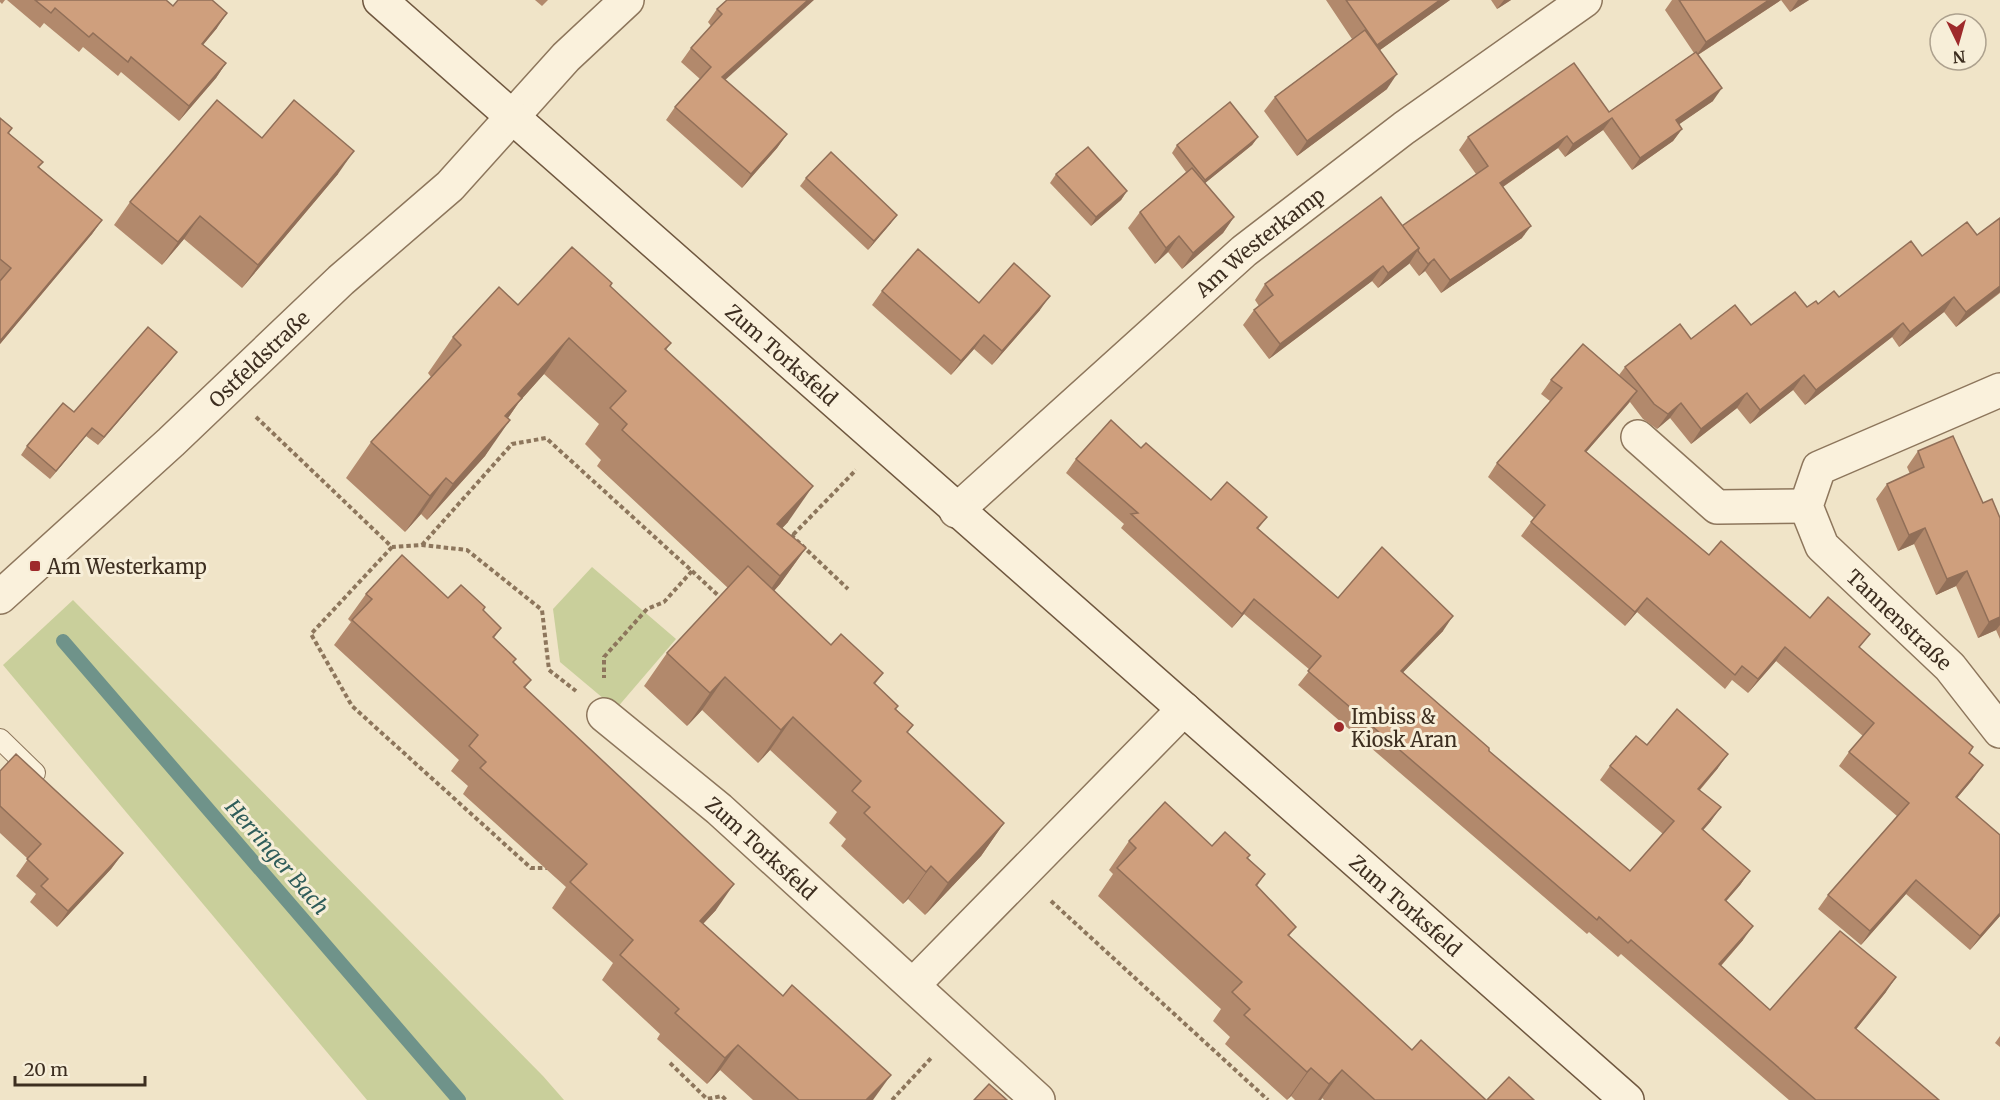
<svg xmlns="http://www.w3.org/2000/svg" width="2000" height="1100" viewBox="0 0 2000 1100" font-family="Merriweather,serif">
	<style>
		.green { fill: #c9cf9b }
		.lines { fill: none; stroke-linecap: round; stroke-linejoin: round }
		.stream { stroke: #6f938a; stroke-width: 14 }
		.service-casing { stroke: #8d765c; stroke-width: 22 }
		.minor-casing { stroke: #8d765c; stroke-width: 36 }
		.secondary-casing { stroke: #6f573f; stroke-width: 36 }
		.path { stroke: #8d765c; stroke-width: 4; stroke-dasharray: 4.5 3; stroke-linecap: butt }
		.service { stroke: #faf1dc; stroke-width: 20 }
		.minor { stroke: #faf1dc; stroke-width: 33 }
		.secondary { stroke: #faf1dc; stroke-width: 33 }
		.wall { fill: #b2896c }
		.shaded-wall { fill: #916f58 }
		.building { fill: #cf9f7d; stroke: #916f58; stroke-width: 1.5 }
		.poi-dot { fill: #9e2a2b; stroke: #f7eed8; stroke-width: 2 }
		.labels { text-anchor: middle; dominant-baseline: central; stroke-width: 6; stroke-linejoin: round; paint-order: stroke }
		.street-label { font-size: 20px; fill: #3d2e20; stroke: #f7eed8 }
		.poi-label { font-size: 20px; fill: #3d2e20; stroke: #f7eed8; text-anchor: start }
		.water-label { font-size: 21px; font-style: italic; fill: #2f5d5a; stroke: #f7eed8 }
	</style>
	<rect width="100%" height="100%" fill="#f0e4c8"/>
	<g class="green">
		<polygon points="592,567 676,639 616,709 560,662 553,609"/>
		<polygon points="73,600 543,1076 564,1100 367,1100 3,665"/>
	</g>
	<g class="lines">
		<polyline class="stream" points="63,641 459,1100"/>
		<defs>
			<polyline id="service" points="0,739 35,773"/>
			<g id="minor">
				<path id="s1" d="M 2000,390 L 1819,468 L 1806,506 L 1822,546 L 1950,667 L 2000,731"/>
				<polyline points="1638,437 1717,507 1806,506"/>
				<path id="s2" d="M 956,511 L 1244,251 L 1404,128 L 1585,0"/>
				<path id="s3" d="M 0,597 L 171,442 L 341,280 L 450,186 L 566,57 L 627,0"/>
				<path id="s4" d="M 604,715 L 719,809 L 1038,1100"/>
				<polyline points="913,985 1184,709"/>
			</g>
			<g id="secondary">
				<path id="s5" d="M 380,0 L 1627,1100"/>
			</g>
		</defs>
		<use href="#service" class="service-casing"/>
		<use href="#minor" class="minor-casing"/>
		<use href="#secondary" class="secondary-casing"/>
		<g class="path">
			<polyline points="256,417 392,547 422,545 467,550 542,610 549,670 576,691"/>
			<polyline points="791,535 848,589"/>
			<polyline points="788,540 856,470"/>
			<polyline points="422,545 512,444 546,438 692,571 664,602 647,609 604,657 604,678"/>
			<polyline points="392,547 311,634 352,706 531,868 549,868"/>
			<polyline points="692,571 722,599"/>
			<polyline points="1051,901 1268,1100"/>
			<polyline points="670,1063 707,1099 722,1096 726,1100"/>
			<polyline points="892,1100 932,1057"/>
		</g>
		<use href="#service" class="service"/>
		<use href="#minor" class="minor"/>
		<use href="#secondary" class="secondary"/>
	</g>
	<g class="wall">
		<polygon points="0,0 5,0 2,4 0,2"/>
		<polygon points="7,0 166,0 173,6 217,28 203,45 226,63 216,78 179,121 121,72 118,76 83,47 79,52 44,23 40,28"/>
		<polygon points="535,0 548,0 542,6"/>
		<polygon points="727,0 725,80 787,134 777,148 742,188 666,120 675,107 700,79 681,62 691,48 711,26 708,22 717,9"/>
		<polygon points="1326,0 1450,0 1380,50 1387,89 1297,156 1264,111 1275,97 1352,39"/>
		<polygon points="1491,0 1511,0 1497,9"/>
		<polygon points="1672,0 1781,0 1698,55 1713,101 1679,124 1682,129 1673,141 1632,170 1603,130 1565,157 1558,148 1503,187 1522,238 1441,293 1425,271 1419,276 1409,263 1378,288 1372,281 1269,359 1243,325 1254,310 1259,306 1255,300 1265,284 1402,226 1476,174 1459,150 1468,137 1609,112 1694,53 1665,10"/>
		<polygon points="1781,0 1809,0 1790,12"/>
		<polygon points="0,118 12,128 9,133 39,167 102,220 92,234 0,344"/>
		<polygon points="1258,137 1252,145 1205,183 1234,217 1223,233 1182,269 1168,252 1155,264 1128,228 1140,212 1186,172 1172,153 1177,145"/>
		<polygon points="262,138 338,174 242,288 184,239 162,265 114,225 130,202"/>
		<polygon points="1056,174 1127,191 1121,200 1091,226 1050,183"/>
		<polygon points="806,178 891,223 868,250 800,186"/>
		<polygon points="2000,218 2000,293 1956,327 1944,312 1899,347 1892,337 1805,405 1793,390 1750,424 1737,408 1691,444 1670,418 1657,429 1643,419 1630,402 1586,452 1709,555 1810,618 1860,648 1973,747 1969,753 1973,779 1957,798 2000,916 1970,950 1906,894 1861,945 1818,909 1828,895 1897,816 1839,766 1849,752 1863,736 1776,661 1748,693 1732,680 1725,689 1637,612 1625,626 1521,536 1534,518 1488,477 1497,463 1550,401 1541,394 1551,380 1619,375 1625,367 1691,339 1751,325 1839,297 1922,256 1977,235"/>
		<polygon points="610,286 671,343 666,350 788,522 782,528 806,548 780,584 774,591 831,645 883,673 875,684 898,706 896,709 913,725 907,733 1004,823 981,856 925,915 908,899 903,904 841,846 846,839 829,823 837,812 770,750 758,763 702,710 687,726 644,686 667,653 728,588 597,466 601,460 585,444 599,424 544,374 519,402 508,418 485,456 427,520 421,514 405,532 346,478 371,442 431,377 428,373 453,337 518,305"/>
		<polygon points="882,291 979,303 1040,310 992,365 974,349 951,375 872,305"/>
		<polygon points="171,360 98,445 86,436 50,479 21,455 27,446 74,412"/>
		<polygon points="1141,448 1211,500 1267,517 1258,529 1338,598 1443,631 1403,672 1489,751 1630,871 1663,834 1600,780 1610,766 1647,745 1718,768 1700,790 1711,821 1703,830 1750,871 1740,885 1726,901 1743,940 1721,966 1770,1010 1886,992 1856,1029 1939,1100 1789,1100 1621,954 1618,957 1589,932 1587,934 1298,685 1310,670 1244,614 1232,628 1121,528 1124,524 1066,473 1076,459"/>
		<polygon points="1918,451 1983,503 2000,518 2000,639 1996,630 1978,638 1956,586 1936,595 1914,544 1898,551 1876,499 1887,484 1910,474 1907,467"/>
		<polygon points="366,594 448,598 483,610 501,628 494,638 514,663 531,680 525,688 716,910 703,924 873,1100 753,1100 720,1070 707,1084 657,1039 660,1034 602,980 613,963 552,908 566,887 463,794 468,786 451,771 459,760 334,645 351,622 348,619"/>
		<polygon points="0,771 123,853 111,869 57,927 30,902 36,894 16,876 28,859 0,833"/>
		<polygon points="1129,841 1212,846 1248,858 1265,874 1257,886 1296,927 1289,936 1412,1050 1486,1100 1324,1100 1322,1098 1321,1100 1295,1100 1291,1096 1287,1100 1225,1044 1230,1037 1213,1021 1221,1009 1098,896 1113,874 1109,870"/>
		<polygon points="2000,1036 2000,1047 1995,1043"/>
	</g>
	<g class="shaded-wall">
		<polygon points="808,0 814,0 713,91 722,77"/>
		<polygon points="1440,0 1450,0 1366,60 1377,45"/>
		<polygon points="1504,0 1511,0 1497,9"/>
		<polygon points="1769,0 1781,0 1696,56 1706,42"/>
		<polygon points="1798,0 1809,0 1790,12"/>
		<polygon points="227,13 217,28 192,58 202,44"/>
		<polygon points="226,63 216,78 179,121 189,106"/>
		<polygon points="1397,74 1387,89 1297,156 1307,141"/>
		<polygon points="1722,88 1713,101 1668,132 1676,120"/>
		<polygon points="1612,118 1603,130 1565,157 1573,144"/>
		<polygon points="1682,129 1673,141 1632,170 1640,158"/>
		<polygon points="787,134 777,148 742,188 751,174"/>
		<polygon points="1567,136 1558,148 1491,195 1500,183"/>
		<polygon points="1258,137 1252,145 1199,188 1205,180"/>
		<polygon points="354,151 338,174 242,288 258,265"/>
		<polygon points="1127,191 1121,200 1091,226 1096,217"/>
		<polygon points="897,215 891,223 868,250 874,241"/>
		<polygon points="200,216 184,239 162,265 178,242"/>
		<polygon points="1234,217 1223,233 1182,269 1193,253"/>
		<polygon points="102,220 92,234 0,344 0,341"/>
		<polygon points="1531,226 1522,238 1441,293 1450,280"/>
		<polygon points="1179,236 1168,252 1155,264 1166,248"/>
		<polygon points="1419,248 1409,264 1378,288 1388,273"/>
		<polygon points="1434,259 1425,271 1419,276 1428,264"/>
		<polygon points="1383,266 1372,281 1269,359 1280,344"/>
		<polygon points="2000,286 2000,292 1956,327 1966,312"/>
		<polygon points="1050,296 1040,310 992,365 1002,351"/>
		<polygon points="1954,297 1944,312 1899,347 1910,332"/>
		<polygon points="1903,323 1892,337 1805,405 1816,390"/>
		<polygon points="984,335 974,349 951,375 961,361"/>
		<polygon points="569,338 544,374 519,402 497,434 480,452 518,394"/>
		<polygon points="177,352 171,360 98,445 104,437"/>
		<polygon points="1804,375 1793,390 1750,424 1760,410"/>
		<polygon points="1637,391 1627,405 1575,465 1585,451"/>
		<polygon points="1747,393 1737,408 1691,444 1701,429"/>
		<polygon points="1681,403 1670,418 1657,429 1668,414"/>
		<polygon points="510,420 485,456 427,520 453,484"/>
		<polygon points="92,428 86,436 50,479 56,471"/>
		<polygon points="446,478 421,514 405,532 430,496"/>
		<polygon points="813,486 788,522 757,555 777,524"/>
		<polygon points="1925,528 1914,544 1898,551 1909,535"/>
		<polygon points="806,548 780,584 754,613 780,576"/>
		<polygon points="1967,571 1956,586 1936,595 1947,579"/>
		<polygon points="1647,598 1637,612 1625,626 1635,612"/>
		<polygon points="1254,599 1244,614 1232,628 1242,614"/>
		<polygon points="1453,616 1443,631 1391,685 1401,671"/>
		<polygon points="2000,617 2000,625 1996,630 1978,638 1989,622"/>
		<polygon points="1785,647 1776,661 1748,693 1758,679"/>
		<polygon points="725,677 702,710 687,726 710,693"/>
		<polygon points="793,717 770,750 758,763 781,730"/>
		<polygon points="1728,754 1718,768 1688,803 1698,789"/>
		<polygon points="1983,765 1973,779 1946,811 1956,797"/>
		<polygon points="1721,807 1711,821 1692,843 1702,829"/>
		<polygon points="1004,823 981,856 925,915 948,883"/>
		<polygon points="123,853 111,869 57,927 68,911"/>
		<polygon points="931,866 908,899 903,904 926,872"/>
		<polygon points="1750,871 1740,885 1715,914 1725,900"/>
		<polygon points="1916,880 1906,894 1861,945 1870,931"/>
		<polygon points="734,884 716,910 682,946 700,921"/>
		<polygon points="2000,913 2000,916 1970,950 1980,936"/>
		<polygon points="1753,926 1743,940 1709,979 1719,964"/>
		<polygon points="1896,977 1886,992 1845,1043 1855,1028"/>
		<polygon points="738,1045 720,1070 707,1084 725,1058"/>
		<polygon points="1311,1068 1291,1096 1287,1100 1307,1072"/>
		<polygon points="1342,1070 1322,1098 1321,1100 1318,1100 1329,1084"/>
		<polygon points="891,1075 873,1100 866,1100"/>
	</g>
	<g class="building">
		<polygon points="35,0 166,0 173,6 178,0 212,0 227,13 202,44 226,63 189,106 131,57 128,62 93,33 89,37 55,8 51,13"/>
		<polygon points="727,0 808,0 722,77 787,134 751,174 675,107 711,67 691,48 722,14 717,9"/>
		<polygon points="1346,0 1440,0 1377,45"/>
		<polygon points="1679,0 1769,0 1706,42"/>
		<polygon points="1365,30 1397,74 1307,141 1275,97"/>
		<polygon points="1696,52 1722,88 1676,120 1682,129 1640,158 1612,118 1573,144 1567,136 1500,183 1531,226 1450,280 1434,259 1428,264 1418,251 1419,248 1402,226 1488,166 1468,137 1574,63 1609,112"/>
		<polygon points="217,100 262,138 294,100 354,151 258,265 200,216 178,242 130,202"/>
		<polygon points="1230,102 1258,137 1205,180 1177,145"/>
		<polygon points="0,118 12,128 8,133 43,162 38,167 102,220 0,341 0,281 11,268 0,259"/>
		<polygon points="1088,147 1127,191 1096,217 1056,174"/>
		<polygon points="831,152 897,215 874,241 806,178"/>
		<polygon points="1192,168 1234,217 1193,253 1179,236 1166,248 1140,212"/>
		<polygon points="1381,197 1419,248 1388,273 1383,266 1280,344 1254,310 1273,295 1265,284"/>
		<polygon points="2000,218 2000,286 1966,312 1954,297 1910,332 1903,323 1816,390 1804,375 1760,410 1747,393 1701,429 1681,403 1668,414 1654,404 1625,367 1680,324 1691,339 1735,305 1751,325 1795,292 1807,307 1816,301 1818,304 1834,291 1839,297 1911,241 1922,256 1967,222 1977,235"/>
		<polygon points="572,247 612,283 610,286 671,343 665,349 813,486 777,524 806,548 780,576 622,430 627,424 610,408 626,391 569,338 518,394 522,398 505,416 510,420 453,484 446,478 430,496 371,442 461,345 453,337 499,287 518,305"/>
		<polygon points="918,249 979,303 1014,263 1050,296 1002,351 984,335 961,361 882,291"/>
		<polygon points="148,327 177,352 104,437 92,428 56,471 27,446 63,403 74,412"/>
		<polygon points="1583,344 1637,391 1585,451 1709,555 1721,541 1810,618 1828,597 1870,634 1859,647 1973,747 1969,753 1983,765 1956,797 2000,835 2000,913 1980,936 1916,880 1870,931 1828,895 1909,803 1849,752 1874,723 1785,647 1758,679 1742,666 1735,675 1647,598 1635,612 1531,522 1545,505 1497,463 1562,388 1551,380"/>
		<polygon points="1111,420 1141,448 1146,443 1211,500 1227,482 1267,517 1257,528 1338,598 1382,547 1453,616 1401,671 1489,748 1489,751 1630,871 1674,821 1610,766 1636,736 1647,745 1677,709 1728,754 1698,789 1721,807 1702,829 1750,871 1725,900 1753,926 1719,964 1770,1010 1840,931 1896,977 1855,1028 1939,1100 1816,1100 1631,940 1628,943 1599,917 1597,920 1308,671 1321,656 1254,599 1242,614 1131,514 1138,513 1076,459"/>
		<polygon points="1953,436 1983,503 1992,499 2000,518 2000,617 1989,622 1967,571 1947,579 1925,528 1909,535 1887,484 1924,467 1918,451"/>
		<polygon points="402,555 448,598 461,585 485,607 483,610 501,628 493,637 516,659 513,662 531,680 524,687 734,884 700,921 783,996 792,985 891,1075 866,1100 799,1100 738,1045 725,1058 675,1013 679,1009 620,955 633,940 570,882 587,864 480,768 486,762 469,746 478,735 352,620 372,599 366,594"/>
		<polygon points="748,566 831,645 841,634 883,673 874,683 898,706 895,709 913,725 907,732 1004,823 948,883 931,866 926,872 864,813 870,807 852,791 861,781 793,717 781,730 725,677 710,693 667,653"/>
		<polygon points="16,754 123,853 68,911 41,886 48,879 27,859 41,844 0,806 0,771"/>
		<polygon points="1165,802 1212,846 1225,832 1250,855 1247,858 1265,874 1256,885 1296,927 1288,935 1412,1050 1421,1040 1486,1100 1375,1100 1342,1070 1329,1084 1311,1068 1307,1072 1244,1015 1250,1009 1232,992 1242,982 1117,868 1136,848 1129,841"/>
		<polygon points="1509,1077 1534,1100 1487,1100"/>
		<polygon points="989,1084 1007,1100 974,1100"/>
	</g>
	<g class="poi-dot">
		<rect x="29" y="560" width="12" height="12" rx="3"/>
		<circle cx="1339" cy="727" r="6"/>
	</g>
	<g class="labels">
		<g class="street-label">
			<text stroke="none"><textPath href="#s2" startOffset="406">Am Westerkamp</textPath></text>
			<text stroke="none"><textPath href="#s5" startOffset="536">Zum Torksfeld</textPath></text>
			<text stroke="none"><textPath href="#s3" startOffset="352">Ostfeldstraße</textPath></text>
			<text stroke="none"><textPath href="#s1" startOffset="387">Tannenstraße</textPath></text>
			<text stroke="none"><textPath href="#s4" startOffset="206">Zum Torksfeld</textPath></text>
			<text stroke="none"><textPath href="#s5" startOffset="1368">Zum Torksfeld</textPath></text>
		</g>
		<g class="poi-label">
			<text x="47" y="566">Am Westerkamp</text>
			<text x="1351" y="716">Imbiss &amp;<tspan x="1351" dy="23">Kiosk Aran</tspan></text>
		</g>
		<g class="water-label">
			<text transform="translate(277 857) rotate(49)">Herringer Bach</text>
		</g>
	</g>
	<g transform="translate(1958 42) rotate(175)"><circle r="28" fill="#f7eed8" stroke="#ada18e" stroke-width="1.5"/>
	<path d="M0-4.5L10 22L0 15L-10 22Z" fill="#9e2a2b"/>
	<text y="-9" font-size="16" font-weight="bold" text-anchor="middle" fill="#3d2e20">N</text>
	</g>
	<path d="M15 1076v9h130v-9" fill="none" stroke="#3d2e20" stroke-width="3"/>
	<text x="24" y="1076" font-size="18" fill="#3d2e20" stroke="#f7eed8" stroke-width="4.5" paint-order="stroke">20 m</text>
</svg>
